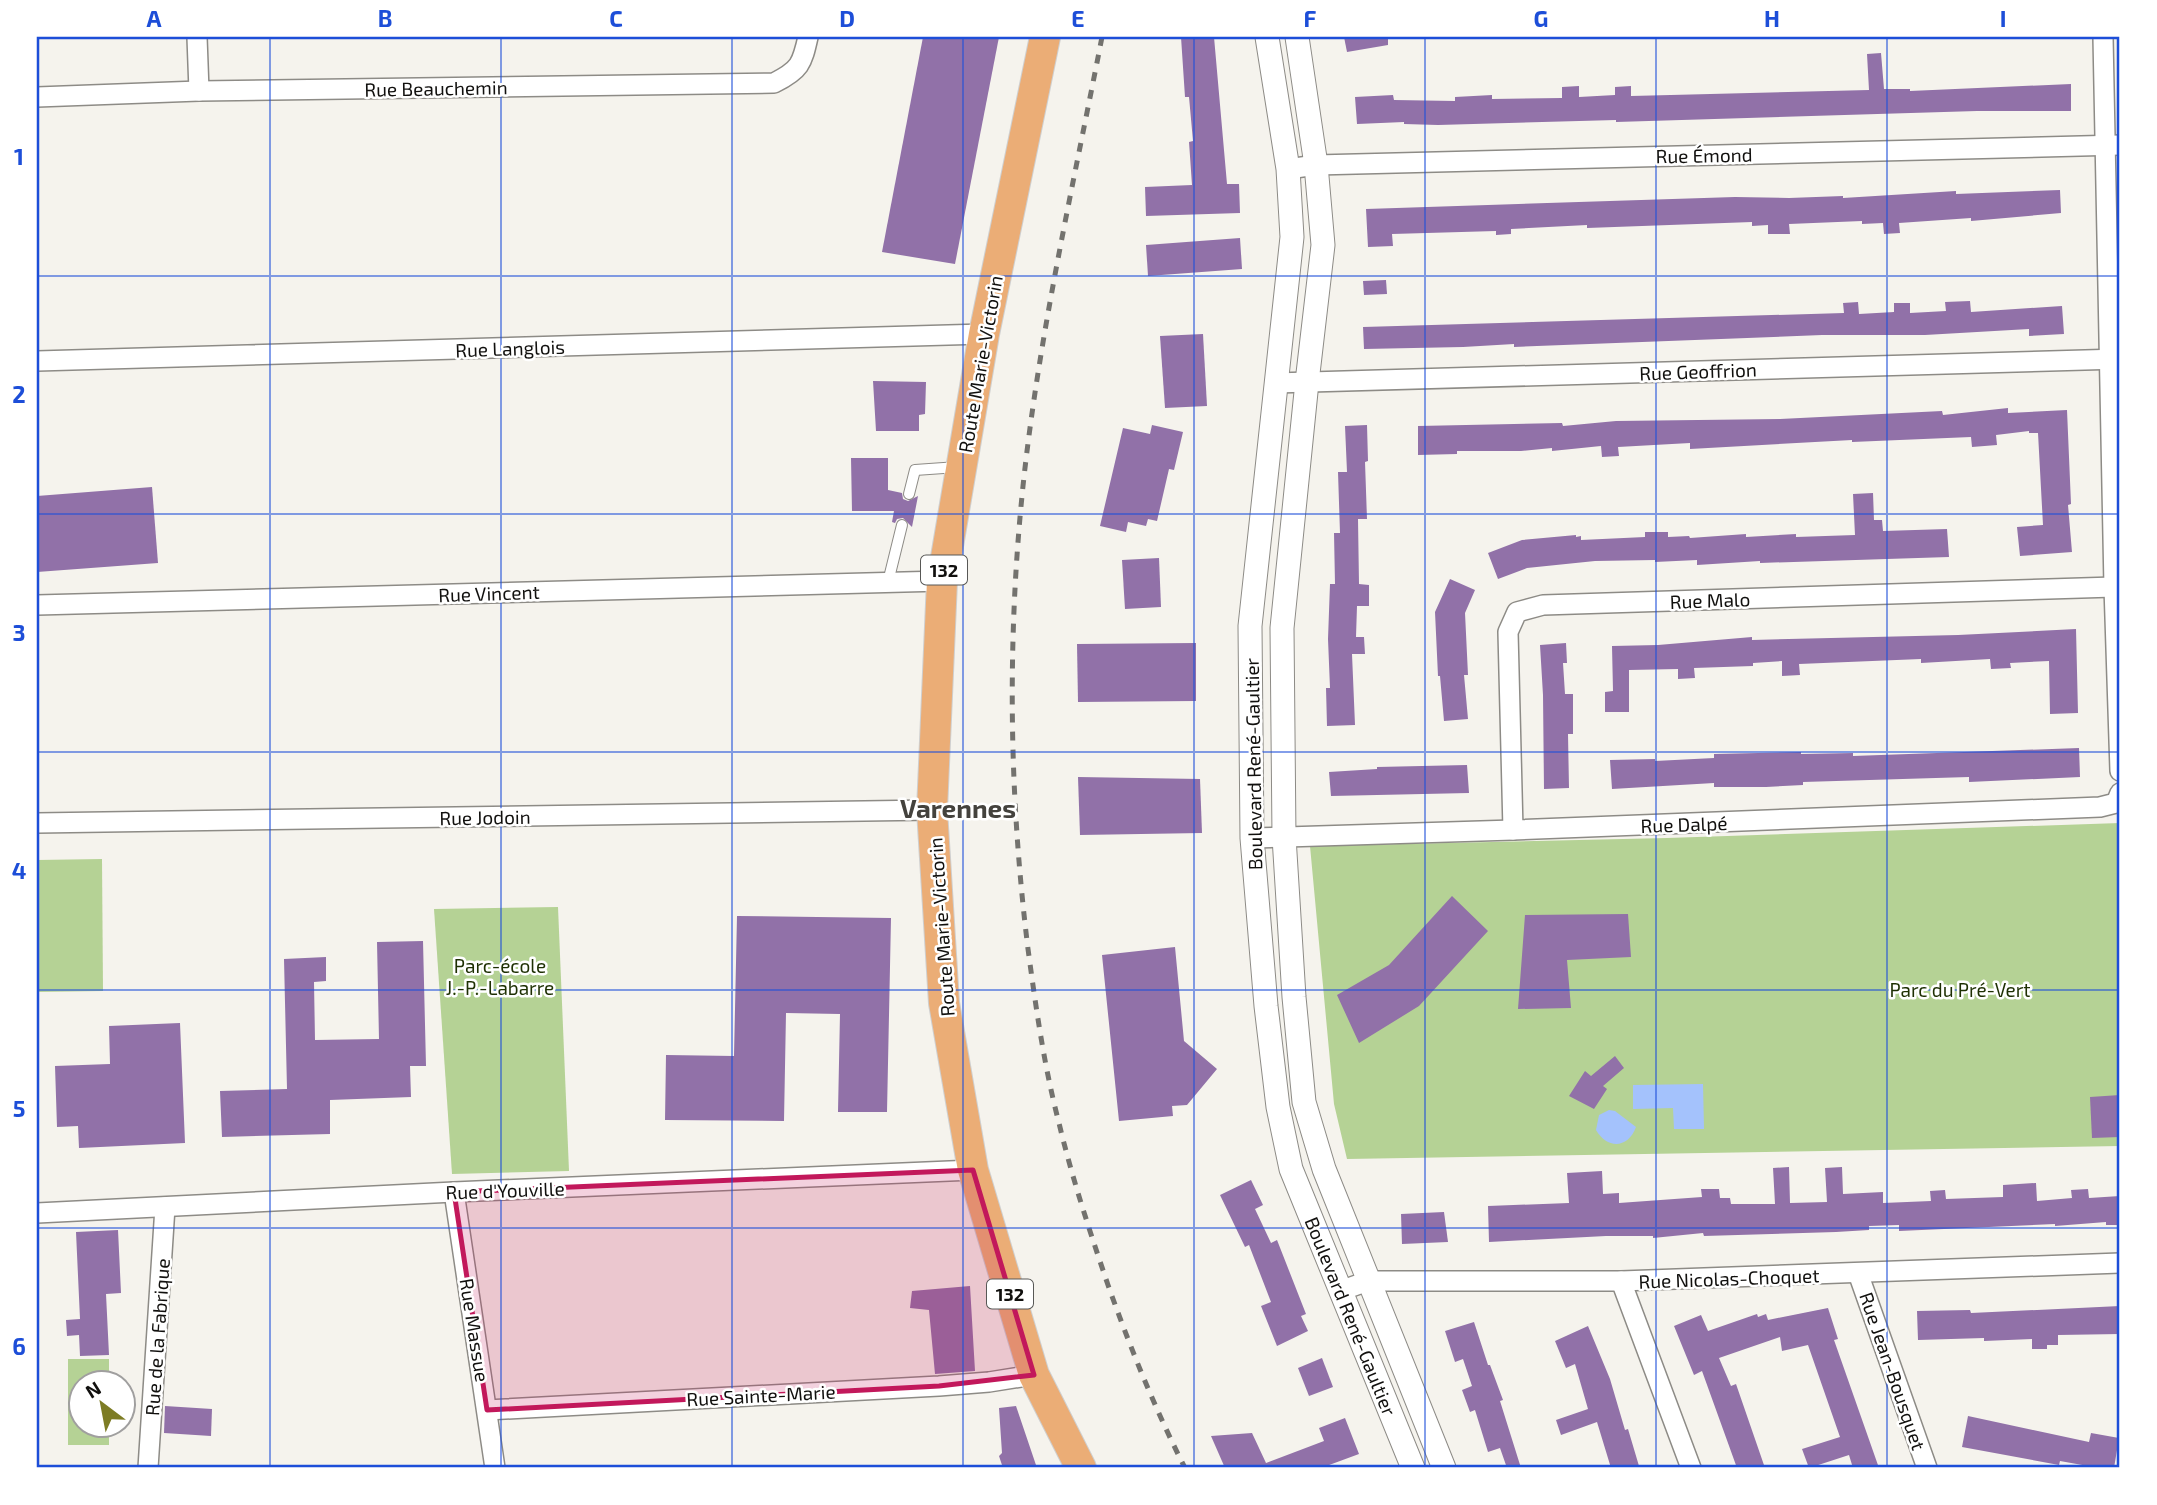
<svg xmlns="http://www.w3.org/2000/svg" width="2157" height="1505" viewBox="0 0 2157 1505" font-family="'Exo 2',sans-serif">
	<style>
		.green { fill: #b5d295 }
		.water { fill: #a4c2fc }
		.building { fill: #9171a8 }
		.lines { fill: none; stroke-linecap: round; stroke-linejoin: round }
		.service-casing { stroke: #8d8b86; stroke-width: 12 }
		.minor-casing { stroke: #8d8b86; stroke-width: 22 }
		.tertiary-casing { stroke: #8d8b86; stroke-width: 25 }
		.primary-casing { stroke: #cfcfcf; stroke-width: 32 }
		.service { stroke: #fff; stroke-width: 10 }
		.minor { stroke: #fff; stroke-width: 19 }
		.tertiary { stroke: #fff; stroke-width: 23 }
		.primary { stroke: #ebad76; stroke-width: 30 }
		.rail { stroke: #73726e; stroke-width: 5; stroke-dasharray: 9 9; stroke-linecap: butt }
		.marked { fill: #c2185b; fill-opacity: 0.2; stroke: #c2185b; stroke-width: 5; stroke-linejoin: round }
		.grid { fill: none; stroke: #1d4ed8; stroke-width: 2; stroke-opacity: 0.55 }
		.labels { text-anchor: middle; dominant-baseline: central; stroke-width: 5; stroke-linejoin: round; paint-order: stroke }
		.shield { fill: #fff; stroke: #585856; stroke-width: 2 }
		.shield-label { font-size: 18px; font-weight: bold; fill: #11100e }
		.street-label { font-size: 19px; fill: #11100e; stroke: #fff }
		.park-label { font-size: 19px; fill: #1e3003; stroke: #fff }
		.district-label { font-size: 26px; font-weight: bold; fill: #44423d; stroke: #fff }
		.neatline { fill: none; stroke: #1d4ed8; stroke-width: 2.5 }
		.grid-label { font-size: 23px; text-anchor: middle; font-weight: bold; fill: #1d4ed8 }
	</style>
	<rect width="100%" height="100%" fill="#f5f3ed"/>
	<g class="green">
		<polygon points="2120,823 2120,1146 1347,1159 1334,1104 1310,846 1667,838"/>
		<polygon points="102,859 103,991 37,992 37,860"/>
		<polygon points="558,907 569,1171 452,1174 434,909"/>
		<polygon points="68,1359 109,1359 109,1382 80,1382 80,1424 109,1425 109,1445 68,1445"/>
	</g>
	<g class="water">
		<polygon points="1703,1084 1704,1129 1674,1129 1673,1108 1633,1109 1633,1085"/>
		<path d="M 1609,1110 L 1615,1111 L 1636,1127 C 1628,1149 1607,1149 1596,1130 L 1599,1115 Z"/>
	</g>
	<g class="building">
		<polygon points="923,37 999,37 955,264 882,252"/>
		<polygon points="1181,37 1214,37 1227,184 1239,184 1240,213 1146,216 1145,187 1192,185 1189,142 1193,141 1189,97 1185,97"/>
		<polygon points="1344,37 1388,37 1388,45 1347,52"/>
		<polygon points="1881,53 1884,89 1910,89 1910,91 2071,84 2071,111 1977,111 1616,122 1616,120 1438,125 1404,124 1404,122 1357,124 1355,97 1393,95 1394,100 1455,101 1455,97 1492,95 1492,99 1562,98 1562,87 1579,86 1579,97 1615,95 1615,87 1631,86 1631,96 1869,90 1867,54"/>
		<polygon points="2060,190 2061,213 1971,221 1971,218 1899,223 1900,233 1884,234 1883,223 1862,224 1862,221 1789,224 1790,234 1768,234 1768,225 1752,226 1752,222 1587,228 1587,225 1511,229 1511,234 1496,235 1496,231 1392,234 1393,246 1368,247 1366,209 1735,197 1789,198 1843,196 1843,198 1956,191 1956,194"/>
		<polygon points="1240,238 1242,269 1148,276 1146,245"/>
		<polygon points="1386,280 1387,294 1364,295 1363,281"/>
		<polygon points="1970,301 1971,312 2062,306 2064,334 2029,336 2029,329 1925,335 1822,335 1514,347 1514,344 1463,347 1364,349 1363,327 1844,313 1843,303 1858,302 1859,314 1894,312 1894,303 1910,303 1910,313 1946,311 1945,302"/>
		<polygon points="1203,334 1207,406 1165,408 1160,336"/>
		<polygon points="873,381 926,382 925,414 919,415 919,431 876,431"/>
		<polygon points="2008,408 2008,413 2067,410 2071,504 2068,505 2072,552 2020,556 2017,527 2043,525 2038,433 2029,433 2029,431 1996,435 1997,445 1972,447 1971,437 1852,442 1852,440 1690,449 1690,443 1618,447 1619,456 1602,457 1601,446 1552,451 1552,448 1521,451 1457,451 1457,454 1418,455 1418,426 1562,423 1563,426 1616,421 1780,419 1942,411 1943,415"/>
		<polygon points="1152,425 1183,432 1174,470 1169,469 1157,521 1148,519 1146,526 1128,522 1126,532 1100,526 1123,428 1150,434"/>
		<polygon points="1367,425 1368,461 1365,462 1367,519 1358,519 1359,584 1369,585 1369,606 1357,606 1356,637 1364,637 1365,654 1352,654 1355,725 1327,726 1326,688 1330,688 1328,639 1330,584 1335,584 1334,533 1340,533 1338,472 1347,472 1345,426"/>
		<polygon points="851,458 888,458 888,490 902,493 903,499 908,501 918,496 912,527 903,518 897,519 895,523 892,522 894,511 852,511"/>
		<polygon points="152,487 158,563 37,572 37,496"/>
		<polygon points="1873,493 1874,520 1882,520 1883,531 1947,529 1949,557 1760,563 1760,561 1697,565 1697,560 1655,562 1655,560 1595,561 1527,568 1498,579 1488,553 1522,540 1576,535 1576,537 1581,536 1581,540 1645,537 1645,532 1668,532 1668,537 1689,536 1690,538 1746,534 1746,537 1796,534 1796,537 1855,535 1853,494"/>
		<polygon points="1159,558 1161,607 1125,609 1122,560"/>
		<polygon points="1450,579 1475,590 1465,613 1468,675 1464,675 1468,719 1444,721 1440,676 1438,676 1435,612"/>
		<polygon points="2076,629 2078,713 2050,714 2049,661 2010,663 2011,668 1991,669 1990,659 1921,663 1921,659 1799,664 1800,675 1782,676 1782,661 1753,663 1753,666 1694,668 1695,678 1678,679 1678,669 1629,670 1629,712 1605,712 1605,692 1613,691 1612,646 1658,645 1752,637 1752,640 1958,635"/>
		<polygon points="1196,643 1196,701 1078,702 1077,644"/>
		<polygon points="1566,643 1567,663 1563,663 1565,694 1573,694 1573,734 1568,734 1569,788 1544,789 1543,695 1540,645"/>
		<polygon points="2079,748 2080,777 1969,782 1969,777 1803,782 1803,785 1766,787 1714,787 1714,783 1612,789 1610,760 1655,759 1655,761 1714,758 1714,754 1801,752 1801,754 1853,753 1853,756"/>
		<polygon points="1467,765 1469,793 1331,796 1329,772 1377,769 1377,767"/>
		<polygon points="1078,777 1200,779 1202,833 1080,835"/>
		<polygon points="1452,896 1488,931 1419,1006 1359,1043 1337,995 1389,965"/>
		<polygon points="1628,914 1631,957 1567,960 1571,1008 1518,1009 1525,915"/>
		<polygon points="737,916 891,918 887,1112 838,1112 840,1014 786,1013 784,1121 665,1120 666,1055 734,1056"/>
		<polygon points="423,941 426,1066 410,1066 411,1097 330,1100 330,1134 222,1137 220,1091 287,1089 284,959 326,957 326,981 314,982 315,1040 379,1039 377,942"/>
		<polygon points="1175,947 1184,1041 1217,1069 1187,1105 1172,1106 1173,1116 1119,1121 1102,955"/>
		<polygon points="180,1023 185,1143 79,1148 78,1126 57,1127 55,1066 110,1064 109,1026"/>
		<polygon points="1615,1056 1624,1068 1603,1086 1607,1089 1594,1109 1569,1096 1585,1071 1591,1076"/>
		<polygon points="2120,1095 2120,1137 2092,1138 2090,1097"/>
		<polygon points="1789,1167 1790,1203 1827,1202 1825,1168 1842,1167 1843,1194 1883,1192 1883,1203 1931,1201 1930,1191 1945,1190 1946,1199 2003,1197 2003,1185 2036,1183 2037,1201 2072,1198 2071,1190 2088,1189 2089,1198 2120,1196 2120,1225 2106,1225 2106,1222 2055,1226 2055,1224 1899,1231 1899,1225 1869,1226 1869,1230 1836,1232 1704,1236 1703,1233 1653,1238 1653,1236 1606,1236 1489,1242 1488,1206 1569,1203 1567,1173 1602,1171 1603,1194 1619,1193 1619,1203 1702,1197 1701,1189 1719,1189 1720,1198 1730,1198 1731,1204 1775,1204 1773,1168"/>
		<polygon points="1251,1180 1263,1205 1255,1209 1271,1243 1277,1240 1306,1314 1301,1316 1308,1331 1277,1346 1261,1306 1271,1302 1249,1245 1245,1247 1220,1195"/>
		<polygon points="1444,1212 1448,1242 1402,1244 1401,1214"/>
		<polygon points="118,1230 121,1293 106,1294 109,1355 80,1356 79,1335 67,1336 66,1320 80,1319 76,1232"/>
		<polygon points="970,1286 975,1371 935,1374 929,1310 910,1308 912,1291"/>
		<polygon points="2120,1306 2120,1334 2058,1335 2058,1345 2047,1345 2047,1349 2032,1349 2032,1339 1984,1341 1984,1338 1918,1340 1917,1311 1970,1310 1971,1313"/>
		<polygon points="1828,1308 1838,1339 1834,1340 1879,1468 1853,1468 1849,1455 1809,1468 1802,1449 1840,1437 1808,1345 1782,1351 1780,1337 1719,1358 1731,1386 1736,1384 1765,1468 1737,1468 1702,1371 1694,1375 1674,1326 1701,1315 1708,1331 1757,1314 1758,1317 1766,1314 1768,1320"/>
		<polygon points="1474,1322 1488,1365 1490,1365 1503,1400 1500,1401 1521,1468 1507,1468 1500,1448 1488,1452 1475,1410 1470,1412 1462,1390 1472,1386 1463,1359 1455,1362 1445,1331"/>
		<polygon points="1588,1326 1610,1379 1625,1430 1628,1429 1639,1466 1631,1468 1611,1468 1597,1422 1561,1435 1556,1420 1588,1409 1575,1364 1566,1368 1555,1341"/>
		<polygon points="1322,1358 1333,1387 1309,1396 1298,1368"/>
		<polygon points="165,1406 212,1409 211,1436 164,1433"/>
		<polygon points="1016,1406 1037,1468 1003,1468 999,1456 1002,1453 999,1408"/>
		<polygon points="1968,1416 2089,1442 2091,1433 2119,1438 2114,1468 2099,1468 2060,1461 2059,1465 1962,1447"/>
		<polygon points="1345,1418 1359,1454 1321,1468 1225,1468 1211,1436 1252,1433 1266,1463 1324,1441 1319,1428"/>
	</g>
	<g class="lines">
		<defs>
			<g id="service">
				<polyline points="909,494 915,470 958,467"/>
				<polyline points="888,582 902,525"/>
			</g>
			<g id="minor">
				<polyline points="197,37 199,91"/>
				<polyline points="2103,37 2114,587 2120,771"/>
				<path d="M 37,97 L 199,91 L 774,83 C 800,70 802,64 808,37"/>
				<polyline points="1288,169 1316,165 2120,145"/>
				<polyline points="37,361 984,334"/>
				<polyline points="1275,383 2120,359"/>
				<polyline points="37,605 942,581"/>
				<polyline points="37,823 932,810"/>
				<polyline points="1513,830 1508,632 1517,612 1543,605 2114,587 2120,578"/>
				<polyline points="1252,838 1513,830 2100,807 2116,803 2120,793"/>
				<polyline points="454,1192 495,1468"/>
				<polyline points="37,1213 454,1192 973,1170"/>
				<polyline points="1858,1273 1927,1468"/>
				<polyline points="1621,1281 1691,1468"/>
				<polyline points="1340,1291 1368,1281 1621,1281 2120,1263"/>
				<polyline points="487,1410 939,1386 989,1382 1034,1375"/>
				<polyline points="148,1468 165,1207"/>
			</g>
			<g id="tertiary">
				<polyline points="1267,37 1288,169 1292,237 1250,626 1252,838 1266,1006 1278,1107 1291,1169 1413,1468"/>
				<polyline points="1297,37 1316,165 1323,245 1307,382 1282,628 1284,837 1294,997 1304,1102 1324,1169 1444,1468"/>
			</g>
			<polyline id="primary" points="1045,37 984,334 942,581 932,810 944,1003 973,1170 1034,1375 1081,1468"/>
		</defs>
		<use href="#service" class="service-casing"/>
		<use href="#minor" class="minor-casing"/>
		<use href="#tertiary" class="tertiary-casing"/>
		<use href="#primary" class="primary-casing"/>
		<use href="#service" class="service"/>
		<use href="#minor" class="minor"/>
		<use href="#tertiary" class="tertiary"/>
		<use href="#primary" class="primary"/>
		<path class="rail" d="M 1102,37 C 1073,186 1039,335 1023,486 C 1007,641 1009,795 1028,949 C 1036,1008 1044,1066 1059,1123 C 1072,1178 1090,1232 1108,1285 C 1130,1347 1155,1409 1185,1468"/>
	</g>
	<path class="marked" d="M 973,1170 L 1034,1375 L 939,1386 L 487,1410 L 454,1192 Z"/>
	<path class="grid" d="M 270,37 L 270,1468M 501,37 L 501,1468M 732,37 L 732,1468M 963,37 L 963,1468M 1194,37 L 1194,1468M 1425,37 L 1425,1468M 1656,37 L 1656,1468M 1887,37 L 1887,1468M 37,276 L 2120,276M 37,514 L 2120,514M 37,752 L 2120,752M 37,990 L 2120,990M 37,1228 L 2120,1228"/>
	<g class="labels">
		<g class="shield">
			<rect x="921" y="555.5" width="46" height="29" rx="5"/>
			<rect x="987" y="1279.5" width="46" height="29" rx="5"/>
		</g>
		<g class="shield-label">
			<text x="944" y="570">132</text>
			<text x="1010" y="1294">132</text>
		</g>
		<g class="street-label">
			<text transform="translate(436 88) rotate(-1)">Rue Beauchemin</text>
			<text transform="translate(1704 155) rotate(-1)">Rue Émond</text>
			<text transform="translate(510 348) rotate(-2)">Rue Langlois</text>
			<text transform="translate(980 364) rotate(-80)">Route Marie-Victorin</text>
			<text transform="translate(1698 371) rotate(-2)">Rue Geoffrion</text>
			<text transform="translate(489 593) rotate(-2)">Rue Vincent</text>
			<text transform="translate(1710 600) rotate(-2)">Rue Malo</text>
			<text transform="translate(1253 764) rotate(-91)">Boulevard René-Gaultier</text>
			<text transform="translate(485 817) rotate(-1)">Rue Jodoin</text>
			<text transform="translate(1684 824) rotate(-2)">Rue Dalpé</text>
			<text transform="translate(941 927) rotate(-94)">Route Marie-Victorin</text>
			<text transform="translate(505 1190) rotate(-2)">Rue d'Youville</text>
			<text transform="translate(1729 1278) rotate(-2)">Rue Nicolas-Choquet</text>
			<text transform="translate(1351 1316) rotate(68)">Boulevard René-Gaultier</text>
			<text transform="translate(475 1330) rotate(81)">Rue Massue</text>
			<text transform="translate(157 1337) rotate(-86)">Rue de la Fabrique</text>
			<text transform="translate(1893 1371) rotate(71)">Rue Jean-Bousquet</text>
			<text transform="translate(761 1395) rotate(-3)">Rue Sainte-Marie</text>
		</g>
		<g class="park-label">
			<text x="500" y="965">Parc-école<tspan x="500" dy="22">J.-P.-Labarre</tspan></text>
			<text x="1960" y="989">Parc du Pré-Vert</text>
		</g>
		<g class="district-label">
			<text x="958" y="807">Varennes</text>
		</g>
	</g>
	<rect width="2157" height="1505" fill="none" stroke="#ffffff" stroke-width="77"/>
	<g transform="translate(102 1404) rotate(328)"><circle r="33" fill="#ffffff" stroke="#a09f9f" stroke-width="2"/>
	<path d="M0-5L12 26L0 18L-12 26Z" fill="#7d7c24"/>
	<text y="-10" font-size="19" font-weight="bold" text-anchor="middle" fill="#11100e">N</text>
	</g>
	<rect x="38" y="38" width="2080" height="1428" class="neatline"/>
	<g class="grid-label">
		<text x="154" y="27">A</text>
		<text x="385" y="27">B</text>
		<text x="616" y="27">C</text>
		<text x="847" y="27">D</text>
		<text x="1078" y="27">E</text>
		<text x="1310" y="27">F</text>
		<text x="1541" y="27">G</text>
		<text x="1772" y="27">H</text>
		<text x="2003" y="27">I</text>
		<text x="19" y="165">1</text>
		<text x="19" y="403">2</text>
		<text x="19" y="641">3</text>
		<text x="19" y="879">4</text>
		<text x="19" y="1117">5</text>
		<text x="19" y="1355">6</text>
	</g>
</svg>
